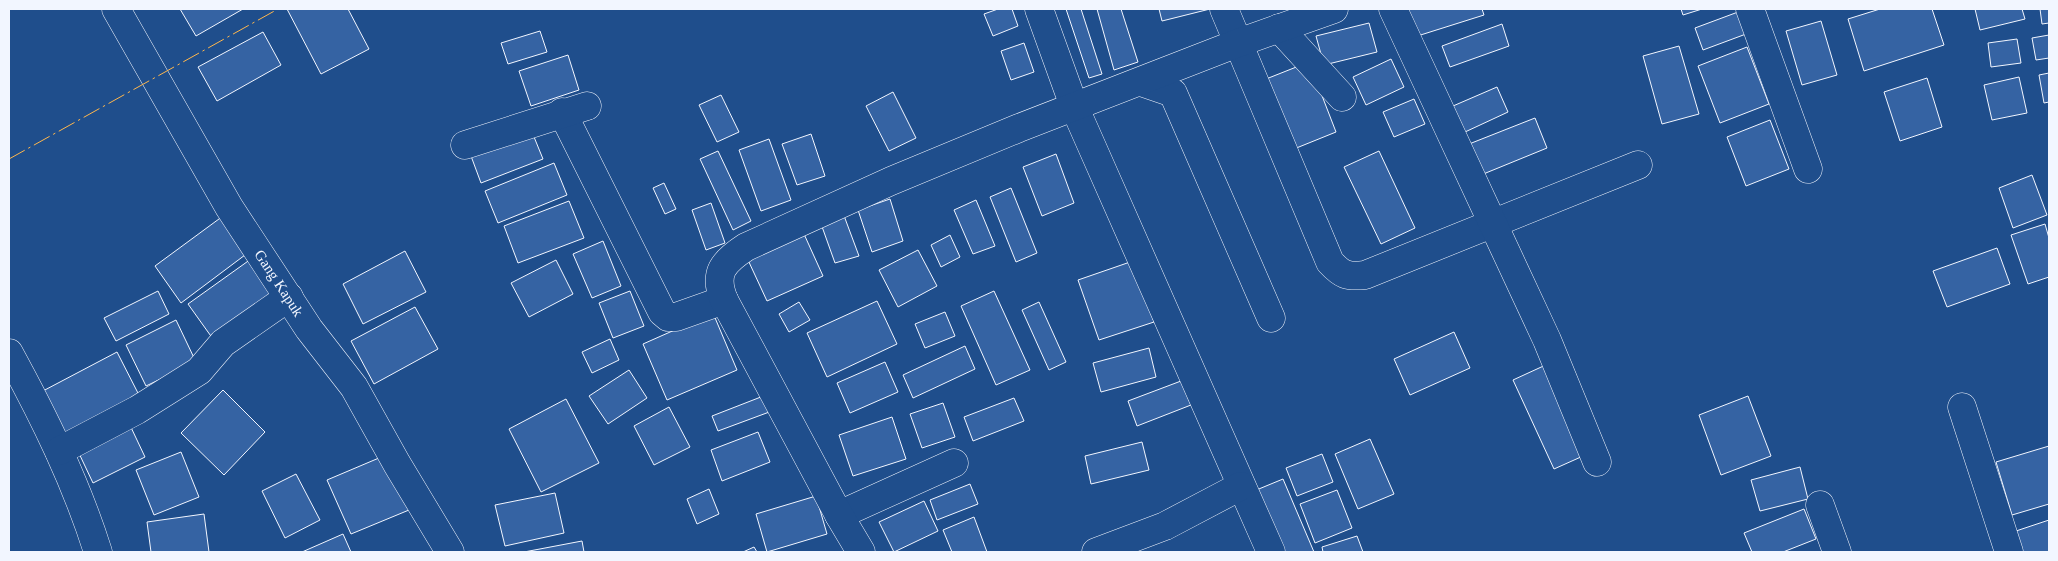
<svg xmlns="http://www.w3.org/2000/svg" width="2058" height="561" viewBox="0 0 2058 561" font-family="Georgia,serif">
	<style>
		.building { fill: #3563a3; stroke: #f2f6ff }
		.lines { fill: none; stroke-linecap: round; stroke-linejoin: round }
		.minor-casing { stroke: #f2f6ff; stroke-width: 29 }
		.minor { stroke: #1f4e8c; stroke-width: 28 }
		.power { stroke: #ffb74d; stroke-width: 1; stroke-dasharray: 18 4 2.5 4; stroke-linecap: butt }
		.labels { text-anchor: middle; dominant-baseline: central; stroke-width: 4; stroke-linejoin: round; paint-order: stroke }
		.street-label { font-size: 15px; fill: #f2f6ff; stroke: #1f4e8c }
	</style>
	<rect width="100%" height="100%" fill="#1f4e8c"/>
	<g class="building">
		<polygon points="180,9 243,9 196,36"/>
		<polygon points="287,9 348,9 369,49 321,74"/>
		<polygon points="998,9 1012,9 1018,26 993,36 984,14"/>
		<polygon points="1066,9 1081,9 1102,74 1089,78"/>
		<polygon points="1097,9 1121,9 1138,62 1114,70"/>
		<polygon points="1159,9 1210,9 1162,21"/>
		<polygon points="1403,9 1482,9 1484,15 1411,38"/>
		<polygon points="1681,9 1702,9 1683,15"/>
		<polygon points="1880,9 1932,9 1944,45 1864,71 1848,19"/>
		<polygon points="1975,9 2022,9 2025,19 1980,30"/>
		<polygon points="2040,9 2049,9 2049,23 2042,24"/>
		<polygon points="1738,12 1746,34 1703,50 1695,28"/>
		<polygon points="1821,21 1837,75 1802,85 1786,31"/>
		<polygon points="1369,23 1377,52 1324,65 1316,36"/>
		<polygon points="1502,24 1509,46 1450,67 1442,46"/>
		<polygon points="540,31 547,52 508,64 501,43"/>
		<polygon points="263,32 281,65 217,101 198,67"/>
		<polygon points="2049,35 2049,58 2036,60 2032,38"/>
		<polygon points="2017,39 2021,63 1991,67 1988,43"/>
		<polygon points="1024,43 1034,72 1011,80 1001,51"/>
		<polygon points="1679,46 1699,114 1662,124 1643,56"/>
		<polygon points="1747,47 1769,104 1720,123 1698,66"/>
		<polygon points="568,55 579,90 531,106 519,71"/>
		<polygon points="1391,59 1404,87 1366,105 1353,77"/>
		<polygon points="1309,62 1336,132 1289,151 1261,81"/>
		<polygon points="2049,73 2049,102 2044,103 2039,75"/>
		<polygon points="2019,77 2027,113 1992,120 1984,85"/>
		<polygon points="1927,78 1942,127 1900,141 1884,92"/>
		<polygon points="1497,87 1508,112 1465,132 1453,106"/>
		<polygon points="893,92 916,138 889,151 866,106"/>
		<polygon points="721,95 739,132 717,142 699,105"/>
		<polygon points="1414,99 1425,124 1394,137 1383,112"/>
		<polygon points="1535,118 1547,148 1476,177 1464,146"/>
		<polygon points="1770,120 1789,169 1746,186 1727,137"/>
		<polygon points="532,132 543,159 481,183 471,156"/>
		<polygon points="811,134 825,176 797,185 782,144"/>
		<polygon points="769,139 791,200 761,211 739,150"/>
		<polygon points="718,151 751,221 733,230 700,159"/>
		<polygon points="1379,151 1415,228 1381,244 1344,167"/>
		<polygon points="1056,154 1074,203 1042,216 1023,167"/>
		<polygon points="554,163 567,195 498,223 485,191"/>
		<polygon points="2032,175 2047,215 2013,228 1999,188"/>
		<polygon points="664,183 676,209 665,214 653,188"/>
		<polygon points="1011,188 1037,253 1016,262 990,197"/>
		<polygon points="890,199 903,241 872,252 858,210"/>
		<polygon points="976,200 995,246 973,254 954,210"/>
		<polygon points="569,201 584,238 518,263 504,226"/>
		<polygon points="711,203 725,243 706,250 692,210"/>
		<polygon points="843,213 859,256 835,263 820,221"/>
		<polygon points="223,216 249,252 181,303 155,266"/>
		<polygon points="2045,224 2049,238 2049,277 2028,284 2011,235"/>
		<polygon points="804,234 823,276 767,301 748,260"/>
		<polygon points="950,235 960,257 941,267 931,245"/>
		<polygon points="603,241 621,286 592,298 573,254"/>
		<polygon points="1997,248 2010,284 1947,307 1933,271"/>
		<polygon points="918,250 937,286 898,307 879,270"/>
		<polygon points="405,251 426,292 363,324 343,284"/>
		<polygon points="251,259 276,295 213,339 188,304"/>
		<polygon points="556,260 573,294 529,317 511,283"/>
		<polygon points="1133,261 1154,322 1099,340 1078,280"/>
		<polygon points="158,291 169,314 116,341 104,318"/>
		<polygon points="630,291 644,326 613,338 599,303"/>
		<polygon points="994,291 1030,370 996,385 961,306"/>
		<polygon points="877,301 897,344 827,377 807,333"/>
		<polygon points="799,302 810,320 789,332 779,314"/>
		<polygon points="1039,302 1066,362 1049,370 1022,310"/>
		<polygon points="415,307 438,349 374,384 351,341"/>
		<polygon points="945,312 955,336 925,348 915,324"/>
		<polygon points="713,313 737,370 667,400 643,344"/>
		<polygon points="176,320 196,362 146,386 126,345"/>
		<polygon points="1454,332 1470,368 1410,395 1394,359"/>
		<polygon points="610,339 619,360 592,373 582,352"/>
		<polygon points="965,346 975,369 913,398 903,375"/>
		<polygon points="1149,348 1156,377 1101,392 1093,363"/>
		<polygon points="117,352 140,397 63,436 41,392"/>
		<polygon points="885,362 898,392 850,413 837,383"/>
		<polygon points="1550,363 1592,452 1554,469 1513,380"/>
		<polygon points="629,370 647,398 608,424 589,396"/>
		<polygon points="1181,381 1191,405 1137,426 1128,401"/>
		<polygon points="223,390 265,432 224,475 181,433"/>
		<polygon points="766,395 772,411 718,431 712,416"/>
		<polygon points="1748,396 1771,456 1721,475 1699,415"/>
		<polygon points="1014,398 1024,421 973,441 964,417"/>
		<polygon points="566,399 599,463 541,492 509,429"/>
		<polygon points="943,403 955,437 922,448 910,414"/>
		<polygon points="669,407 690,447 654,465 634,426"/>
		<polygon points="892,417 906,459 853,476 839,435"/>
		<polygon points="128,421 145,457 93,483 76,447"/>
		<polygon points="758,432 770,462 722,481 711,450"/>
		<polygon points="1370,439 1394,494 1358,509 1335,454"/>
		<polygon points="1142,442 1149,470 1091,484 1085,456"/>
		<polygon points="2049,446 2049,504 2012,515 1996,462"/>
		<polygon points="181,452 199,497 154,515 136,470"/>
		<polygon points="1322,454 1333,482 1297,496 1286,468"/>
		<polygon points="386,455 409,510 351,534 327,480"/>
		<polygon points="1800,467 1808,499 1760,511 1751,480"/>
		<polygon points="296,474 320,520 285,538 262,491"/>
		<polygon points="1283,479 1314,552 1279,552 1254,491"/>
		<polygon points="970,484 978,504 937,520 930,500"/>
		<polygon points="709,489 719,514 697,524 687,499"/>
		<polygon points="1337,490 1352,528 1315,543 1300,504"/>
		<polygon points="555,493 564,533 505,546 495,505"/>
		<polygon points="816,496 827,534 767,552 756,514"/>
		<polygon points="924,501 938,531 894,552 879,522"/>
		<polygon points="1804,509 1816,539 1783,552 1752,552 1744,533"/>
		<polygon points="204,514 209,552 151,552 147,522"/>
		<polygon points="974,517 987,552 952,552 943,530"/>
		<polygon points="2049,520 2049,552 2019,552 2013,532"/>
		<polygon points="343,534 351,552 302,552"/>
		<polygon points="1357,536 1363,552 1323,552 1322,547"/>
		<polygon points="582,541 584,552 524,552"/>
		<polygon points="754,547 757,552 743,552"/>
	</g>
	<g class="lines">
		<defs>
			<g id="minor">
				<path id="s1" d="M 116,9 L 229,207 L 309,329 L 354,387 L 397,464 L 450,552"/>
				<polyline points="1039,9 1074,106 1271,552"/>
				<path d="M 1224,9 L 1330,262 C 1342,275 1347,277 1365,275 L 1638,165"/>
				<polyline points="1393,9 1547,340 1597,462"/>
				<polyline points="1750,9 1808,169"/>
				<polyline points="1279,28 1342,97"/>
				<polyline points="1141,82 1173,93 1271,318"/>
				<polyline points="562,112 662,312 668,317 676,317 724,300"/>
				<polyline points="465,145 587,106"/>
				<path d="M 9,353 C 44,417 76,482 98,552"/>
				<polyline points="1962,407 2009,552"/>
				<polyline points="59,451 137,410 199,371 223,343 289,297"/>
				<polyline points="1820,505 1837,552"/>
				<polyline points="839,515 954,463"/>
				<path d="M 861,552 L 839,515 L 724,300 C 713,273 723,262 746,247 L 891,181 L 1019,128 L 1238,43 L 1334,9"/>
				<polyline points="1096,552 1165,526 1241,486"/>
			</g>
		</defs>
		<use href="#minor" class="minor-casing"/>
		<use href="#minor" class="minor"/>
		<polyline class="power" points="9,159 278,9"/>
	</g>
	<g class="labels">
		<g class="street-label">
			<text stroke="none"><textPath href="#s1" startOffset="319">Gang Kapuk</textPath></text>
		</g>
	</g>
	<rect width="2058" height="561" fill="none" stroke="#f2f6ff" stroke-width="20"/>
</svg>
